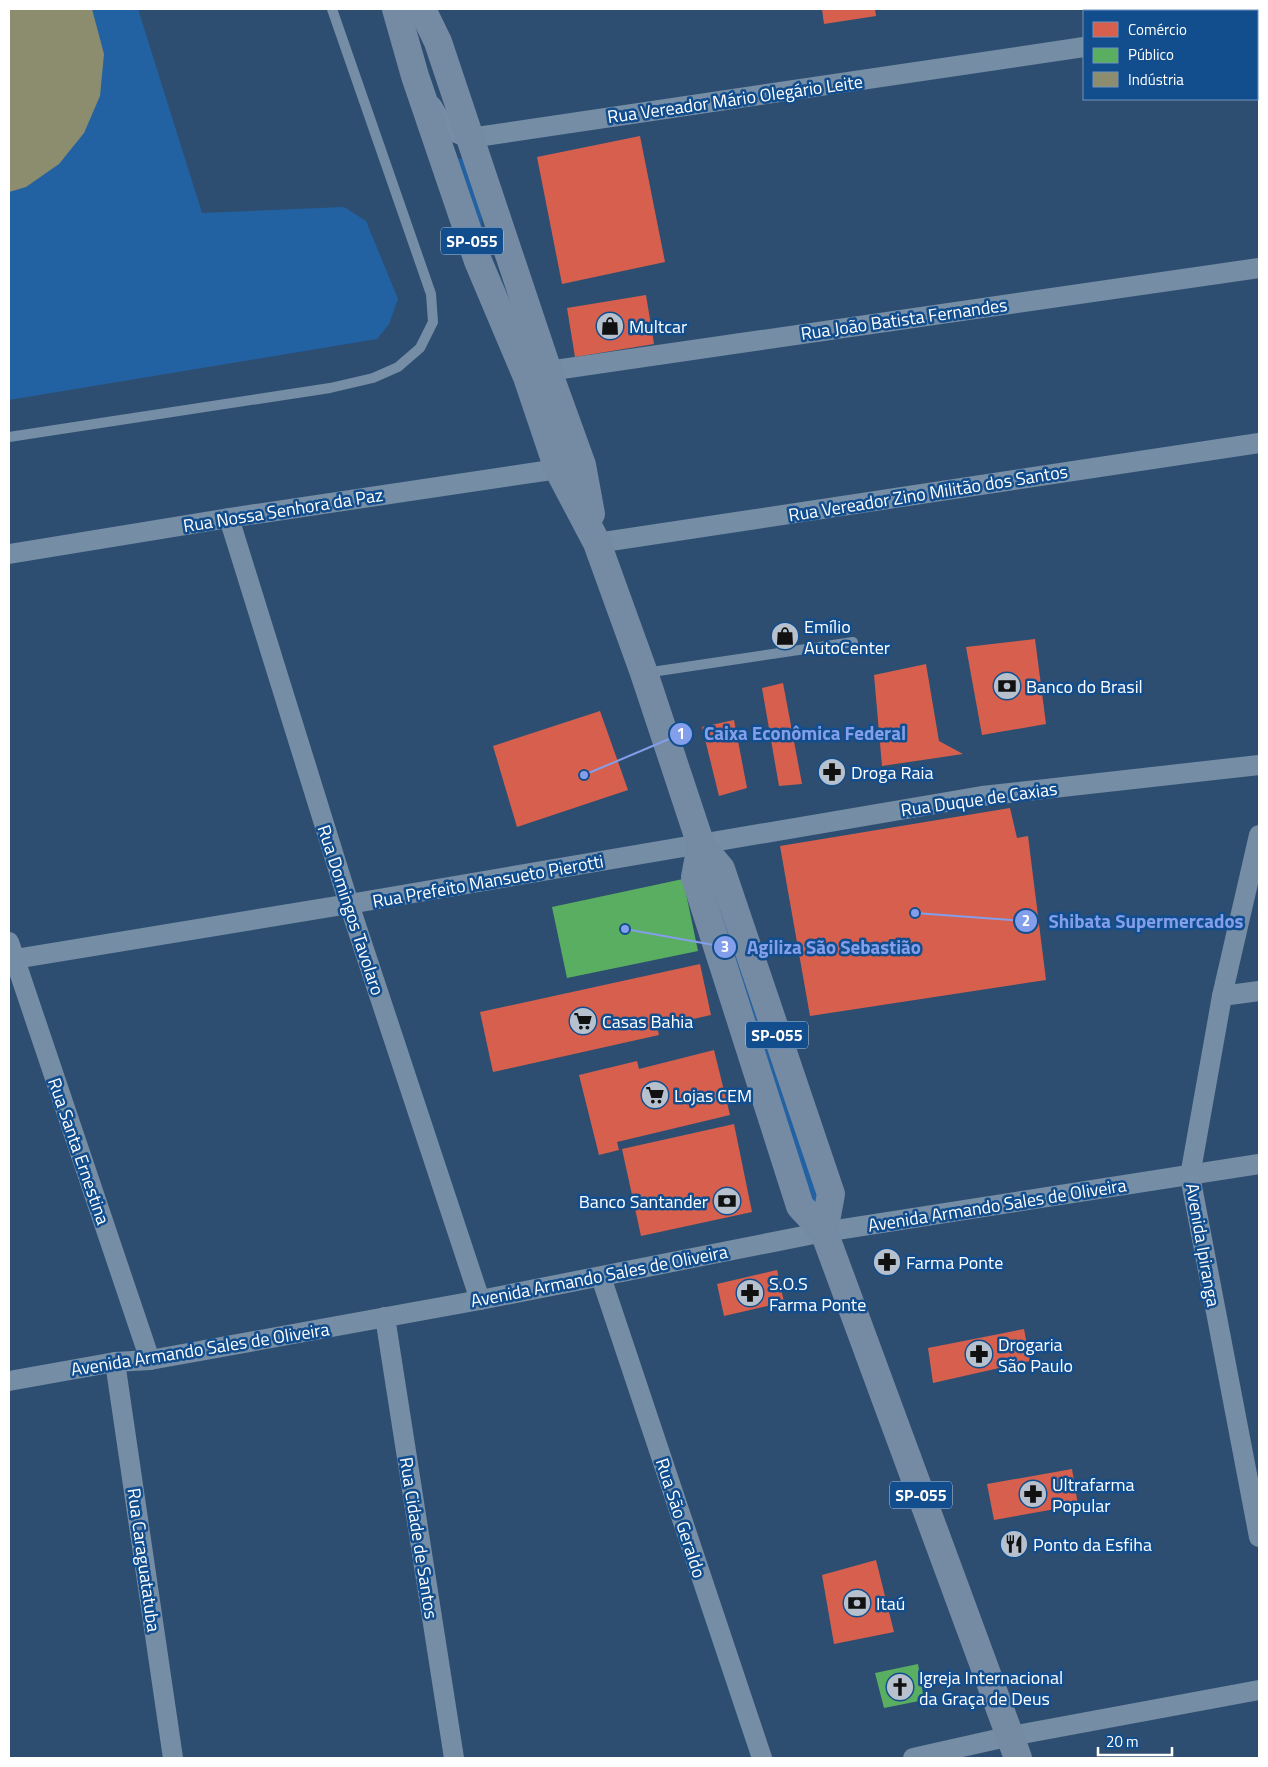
<svg xmlns="http://www.w3.org/2000/svg" width="1268" height="1767" viewBox="0 0 1268 1767" font-family="'Titillium Web',sans-serif">
	<style>
		.green { fill: #2362a2 }
		.shops { fill: #d6604d }
		.public { fill: #5aae61 }
		.industry { fill: #8c8c6e }
		.lines { fill: none; stroke-linecap: round; stroke-linejoin: round }
		.lane { stroke: #758da5; stroke-width: 10 }
		.street { stroke: #758da5; stroke-width: 20 }
		.primary { stroke: #758aa3; stroke-width: 28 }
		.labels { text-anchor: middle; dominant-baseline: central; stroke-width: 5; stroke-linejoin: round; paint-order: stroke }
		.shield { fill: #124d8d; stroke: #b8cadd; stroke-width: 1 }
		.shield-label { font-size: 16px; font-weight: bold; fill: #fff }
		.street-label { font-size: 18px; fill: #fff; stroke: #124d8d }
		.poi-label { font-size: 18px; fill: #fff; stroke: #124d8d; text-anchor: start }
		.leader { fill: none; stroke: #839eea; stroke-width: 2 }
		.callout-dot { fill: #839eea; stroke: #124d8d; stroke-width: 2 }
		.mark-label { font-size: 15px; text-anchor: middle; font-weight: bold; fill: #fff }
		.callout-label { font-size: 19px; text-anchor: middle; font-weight: bold; fill: #839eea; stroke: #124d8d; stroke-width: 5; stroke-linejoin: round; paint-order: stroke }
	</style>
	<rect width="100%" height="100%" fill="#2e4e71"/>
	<g class="green">
		<polygon points="9,9 138,9 202,213 344,207 366,221 398,299 389,324 377,339 9,400"/>
		<polygon points="473,158 485,245 455,159"/>
		<polygon points="714,888 823,1210 816,1209 707,890"/>
	</g>
	<g class="shops">
		<polygon points="822,9 875,9 876,16 824,24"/>
		<polygon points="640,136 665,262 562,284 537,157"/>
		<polygon points="646,295 654,344 575,357 567,308"/>
		<polygon points="1035,639 1046,724 982,735 966,647"/>
		<polygon points="926,664 939,741 963,754 882,766 874,675"/>
		<polygon points="783,683 802,784 779,786 762,688"/>
		<polygon points="600,711 628,790 517,827 493,746"/>
		<polygon points="734,720 747,788 719,796 702,727"/>
		<polygon points="1010,808 1017,838 1028,836 1046,980 810,1016 780,846"/>
		<polygon points="700,964 711,1015 657,1027 659,1035 493,1072 480,1012"/>
		<polygon points="714,1050 730,1115 617,1142 619,1150 599,1155 579,1075 637,1061 639,1069"/>
		<polygon points="734,1124 752,1212 641,1236 622,1149"/>
		<polygon points="777,1270 784,1302 724,1316 717,1284"/>
		<polygon points="1024,1329 1030,1361 933,1383 928,1348"/>
		<polygon points="1072,1469 1078,1505 994,1520 987,1484"/>
		<polygon points="876,1560 894,1632 834,1644 822,1575"/>
	</g>
	<g class="public">
		<polygon points="683,879 698,951 567,978 552,907"/>
		<polygon points="918,1664 924,1700 884,1708 875,1673"/>
	</g>
	<polygon class="industry" points="9,9 92,9 104,54 100,96 84,133 59,164 26,187 9,192"/>
	<g class="lines">
		<g class="lane">
			<polyline points="9,437 330,388 373,378 398,367 420,348 433,322 431,294 332,9"/>
			<polyline points="645,673 853,642"/>
		</g>
		<g class="street">
			<polyline points="1257,21 1259,20"/>
			<path d="M 432,106 C 444,127 447,131 470,138 L 1084,47"/>
			<polyline points="548,371 1259,268"/>
			<polyline points="229,518 349,904 480,1300"/>
			<polyline points="597,543 1259,443"/>
			<polyline points="9,554 229,518 558,469"/>
			<polyline points="1259,835 1222,996 1190,1176 1259,1537"/>
			<polyline points="9,942 150,1360"/>
			<polyline points="9,960 349,904 982,796 1259,765"/>
			<polyline points="1222,996 1259,991"/>
			<polyline points="601,1277 762,1758"/>
			<polyline points="385,1317 454,1758"/>
			<polyline points="115,1362 173,1758"/>
			<polyline points="9,1381 115,1362 150,1360 480,1300 824,1232 1259,1164"/>
			<polyline points="913,1758 1011,1736 1259,1690"/>
		</g>
		<g class="primary">
			<polyline points="396,9 415,76 478,261 527,377 558,469 597,543 644,673 701,845 721,869 831,1194 824,1232"/>
			<polyline points="422,9 438,42 548,371 582,465 591,514"/>
			<polyline points="701,845 695,877 800,1206 824,1232 1018,1758"/>
		</g>
	</g>
	<defs>
		<symbol id="shop-disc" viewBox="-11 -11 22 22"><circle r="9.5" fill="#b6c1cd" stroke="#124d8d"/><path d="M-5-2.5h2.3a2.7 3.5 0 0 1 5.4 0H5L5.5 6h-11ZM-1.5-2.5h3a1.5 2.3 0 0 0-3 0Z" fill="#111"/></symbol>
		<symbol id="bank-disc" viewBox="-11 -11 22 22"><circle r="9.5" fill="#b6c1cd" stroke="#124d8d"/><path d="M-6-4H6V4H-6ZM0-2.3a2.3 2.3 0 1 0 0 4.6a2.3 2.3 0 1 0 0-4.6Z" fill="#111"/></symbol>
		<symbol id="pharmacy-disc" viewBox="-11 -11 22 22"><circle r="9.5" fill="#b6c1cd" stroke="#124d8d"/><path d="M-2-6h4v4h4v4h-4v4h-4v-4h-4v-4h4Z" fill="#111"/></symbol>
		<symbol id="supermarket-disc" viewBox="-11 -11 22 22"><circle r="9.5" fill="#b6c1cd" stroke="#124d8d"/><path d="M-6-5.5h2.5l.6 2H6L4.5 2H-2.5L-4.4-4H-6ZM-1.5 3.2a1.3 1.3 0 1 0 .1 0ZM3 3.2a1.3 1.3 0 1 0 .1 0Z" fill="#111"/></symbol>
		<symbol id="restaurant-disc" viewBox="-11 -11 22 22"><circle r="9.5" fill="#b6c1cd" stroke="#124d8d"/><path d="M-5-6h1v4h1v-4h1v4h1v-4h1v5L-1.5 .5V6h-2V.5L-5-1ZM5-6V6H3V1.5H1.5Q1.5-4 5-6Z" fill="#111"/></symbol>
		<symbol id="church-disc" viewBox="-11 -11 22 22"><circle r="9.5" fill="#b6c1cd" stroke="#124d8d"/><path d="M-1.2-6h2.4v3.5h3.3v2.4h-3.3V6h-2.4V-.1h-3.3v-2.4h3.3Z" fill="#111"/></symbol>
	</defs>
	<g fill-rule="evenodd">
		<use href="#shop-disc" x="594" y="310" width="32" height="32"/>
		<use href="#shop-disc" x="769" y="620" width="32" height="32"/>
		<use href="#bank-disc" x="991" y="670" width="32" height="32"/>
		<use href="#pharmacy-disc" x="816" y="756" width="32" height="32"/>
		<use href="#supermarket-disc" x="567" y="1005" width="32" height="32"/>
		<use href="#supermarket-disc" x="639" y="1079" width="32" height="32"/>
		<use href="#bank-disc" x="711" y="1185" width="32" height="32"/>
		<use href="#pharmacy-disc" x="871" y="1246" width="32" height="32"/>
		<use href="#pharmacy-disc" x="734" y="1277" width="32" height="32"/>
		<use href="#pharmacy-disc" x="963" y="1338" width="32" height="32"/>
		<use href="#pharmacy-disc" x="1017" y="1478" width="32" height="32"/>
		<use href="#restaurant-disc" x="998" y="1528" width="32" height="32"/>
		<use href="#bank-disc" x="841" y="1587" width="32" height="32"/>
		<use href="#church-disc" x="884" y="1671" width="32" height="32"/>
	</g>
	<g class="labels">
		<g class="shield">
			<rect x="441" y="227.5" width="62" height="27" rx="4"/>
			<rect x="746" y="1021.5" width="62" height="27" rx="4"/>
			<rect x="890" y="1481.5" width="62" height="27" rx="4"/>
		</g>
		<g class="shield-label">
			<text x="472" y="241">SP-055</text>
			<text x="777" y="1035">SP-055</text>
			<text x="921" y="1495">SP-055</text>
		</g>
		<g class="street-label">
			<text transform="translate(735 99) rotate(-8)">Rua Vereador Mário Olegário Leite</text>
			<text transform="translate(904 319) rotate(-8)">Rua João Batista Fernandes</text>
			<text transform="translate(928 493) rotate(-9)">Rua Vereador Zino Militão dos Santos</text>
			<text transform="translate(283 510) rotate(-9)">Rua Nossa Senhora da Paz</text>
			<text transform="translate(979 799) rotate(-8)">Rua Duque de Caxias</text>
			<text transform="translate(488 881) rotate(-10)">Rua Prefeito Mansueto Pierotti</text>
			<text transform="translate(351 910) rotate(72)">Rua Domingos Tavolaro</text>
			<text transform="translate(79 1151) rotate(71)">Rua Santa Ernestina</text>
			<text transform="translate(997 1205) rotate(-9)">Avenida Armando Sales de Oliveira</text>
			<text transform="translate(1203 1245) rotate(80)">Avenida Ipiranga</text>
			<text transform="translate(599 1276) rotate(-11)">Avenida Armando Sales de Oliveira</text>
			<text transform="translate(200 1349) rotate(-9)">Avenida Armando Sales de Oliveira</text>
			<text transform="translate(681 1518) rotate(72)">Rua São Geraldo</text>
			<text transform="translate(419 1538) rotate(81)">Rua Cidade de Santos</text>
			<text transform="translate(144 1560) rotate(82)">Rua Caraguatatuba</text>
		</g>
		<g class="poi-label">
			<text x="629" y="326">Multcar</text>
			<text x="804" y="626">Emílio<tspan x="804" dy="21">AutoCenter</tspan></text>
			<text x="1026" y="686">Banco do Brasil</text>
			<text x="851" y="772">Droga Raia</text>
			<text x="602" y="1021">Casas Bahia</text>
			<text x="674" y="1095">Lojas CEM</text>
			<text x="708" y="1201" text-anchor="end">Banco Santander</text>
			<text x="906" y="1262">Farma Ponte</text>
			<text x="769" y="1283">S.O.S<tspan x="769" dy="21">Farma Ponte</tspan></text>
			<text x="998" y="1344">Drogaria<tspan x="998" dy="21">São Paulo</tspan></text>
			<text x="1052" y="1484">Ultrafarma<tspan x="1052" dy="21">Popular</tspan></text>
			<text x="1033" y="1544">Ponto da Esfiha</text>
			<text x="876" y="1603">Itaú</text>
			<text x="919" y="1677">Igreja Internacional<tspan x="919" dy="21">da Graça de Deus</tspan></text>
		</g>
	</g>
	<path class="leader" d="M584 775L681 734M915 913L1026 921M625 929L725 947"/>
	<g class="callout-dot">
		<circle cx="584" cy="775" r="5"/>
		<circle cx="915" cy="913" r="5"/>
		<circle cx="625" cy="929" r="5"/>
		<circle cx="681" cy="734" r="12"/>
		<circle cx="1026" cy="921" r="12"/>
		<circle cx="725" cy="947" r="12"/>
	</g>
	<g class="mark-label">
		<text x="681" y="739">1</text>
		<text x="1026" y="926">2</text>
		<text x="725" y="952">3</text>
	</g>
	<g class="callout-label">
		<text x="805" y="740">Caixa Econômica Federal</text>
		<text x="1146" y="928">Shibata Supermercados</text>
		<text x="834" y="954">Agiliza São Sebastião</text>
	</g>
	<rect width="1268" height="1767" fill="none" stroke="#ffffff" stroke-width="20"/>
	<rect x="1083" y="10" width="175" height="90" fill="#124d8d" stroke="#7194bb"/>
	<rect x="1093" y="22" width="25" height="15" fill="#d6604d" stroke="#7194bb"/>
	<text x="1128" y="35" font-size="15" fill="#ffffff">Comércio</text>
	<rect x="1093" y="48" width="25" height="15" fill="#5aae61" stroke="#7194bb"/>
	<text x="1128" y="60" font-size="15" fill="#ffffff">Público</text>
	<rect x="1093" y="72" width="25" height="15" fill="#8c8c6e" stroke="#7194bb"/>
	<text x="1128" y="85" font-size="15" fill="#ffffff">Indústria</text>
	<path d="M1098 1747v8h74v-8" fill="none" stroke="#ffffff" stroke-width="2.5"/>
	<text x="1106" y="1747" font-size="15" fill="#ffffff" stroke="#124d8d" stroke-width="4" paint-order="stroke">20 m</text>
</svg>
